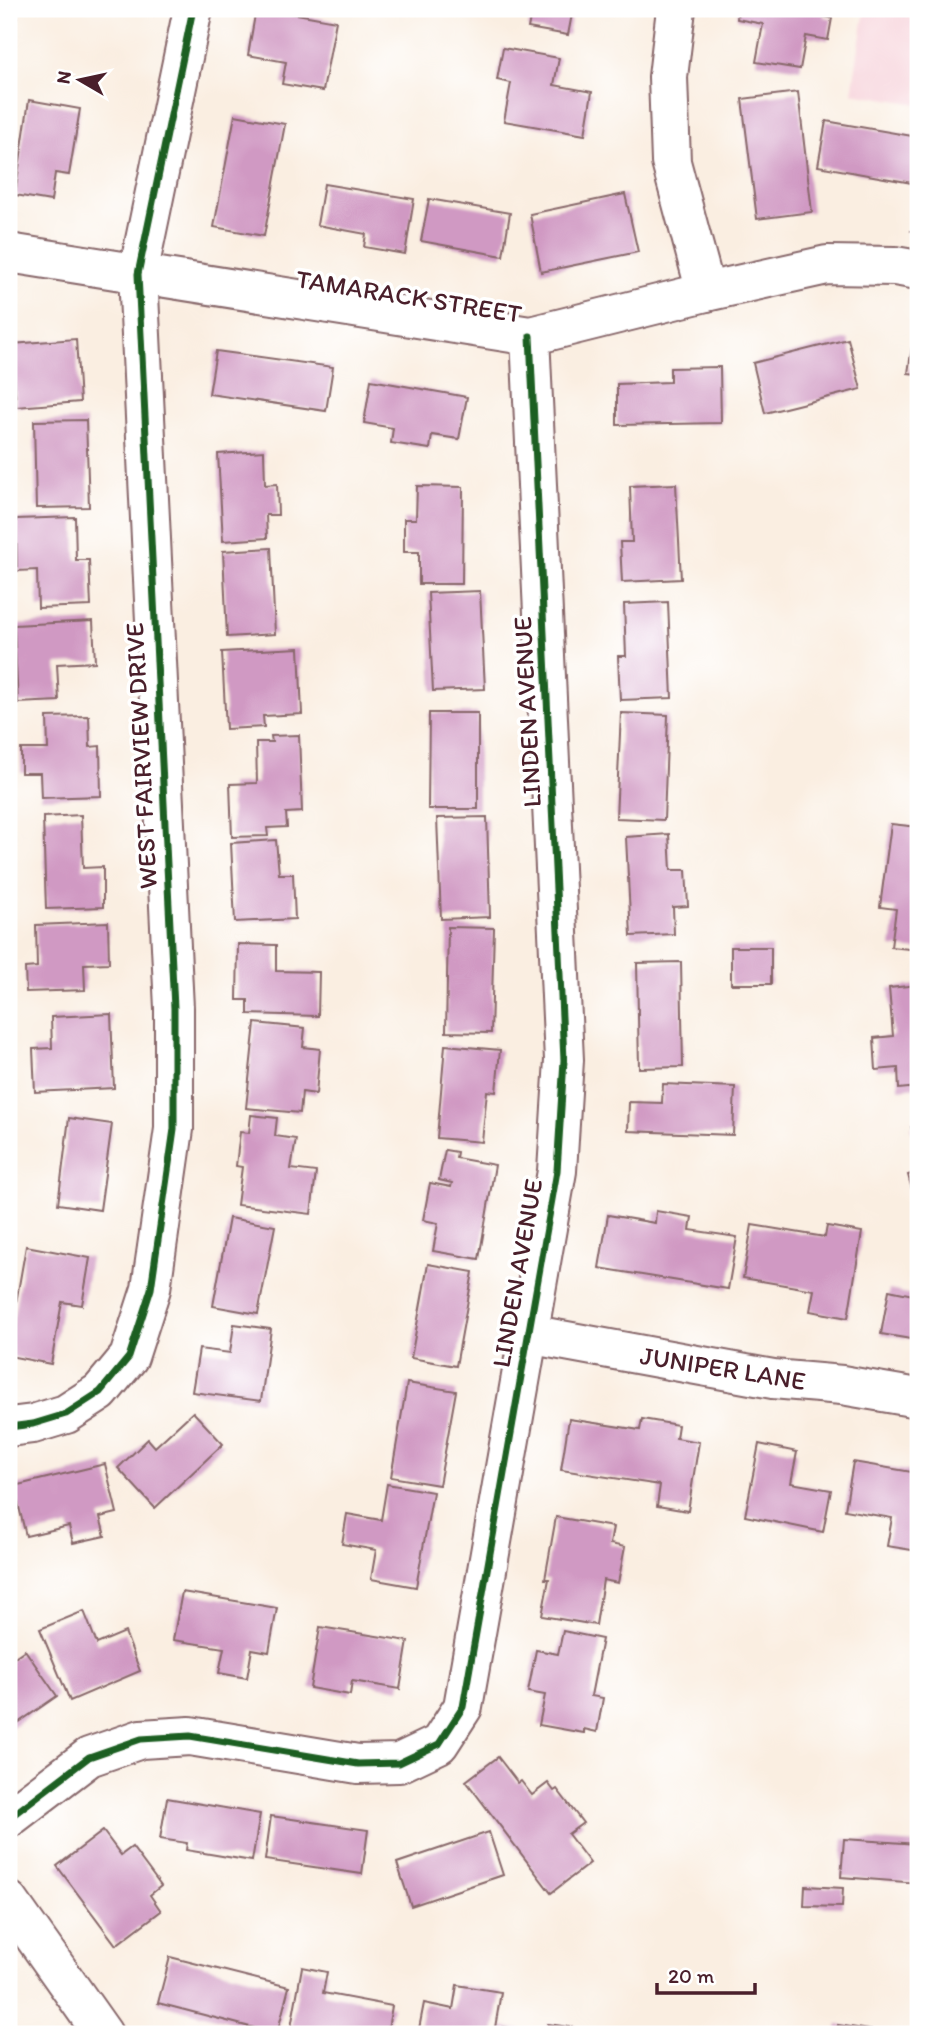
<svg xmlns="http://www.w3.org/2000/svg" width="927" height="2043" viewBox="0 0 927 2043" font-family="Itim,sans-serif">
	<style>
		.built { fill: #f6cfd7 }
		.building { fill: #d099c3 }
		.lines { fill: none; stroke-linecap: round; stroke-linejoin: round }
		.street-casing { stroke: #88676b; stroke-width: 42 }
		.path { stroke: #88676b; stroke-width: 4.5; stroke-dasharray: 2 5; stroke-linecap: butt }
		.street { stroke: #fff; stroke-width: 38 }
		.cycleway-casing { stroke: #fff; stroke-width: 11 }
		.cycleway { stroke: #1b5e20; stroke-width: 7 }
		.labels { text-anchor: middle; dominant-baseline: central; stroke-width: 7; stroke-linejoin: round; paint-order: stroke }
		.street-label { font-size: 26px; fill: #4a1f2b; stroke: #fff }
	</style>
	<rect width="100%" height="100%" fill="#fff"/>
	<filter id="ink" filterUnits="userSpaceOnUse"><feTurbulence type="fractalNoise" baseFrequency=".0143" numOctaves="2"/><feDisplacementMap in="SourceGraphic" scale="14" xChannelSelector="R" yChannelSelector="G"/><feConvolveMatrix kernelMatrix="1 2 1 2 8 2 1 2 1" color-interpolation-filters="sRGB"/></filter>
	<filter id="wash" filterUnits="userSpaceOnUse"><feTurbulence type="fractalNoise" baseFrequency=".00686" numOctaves="4" result="noise"/><feDisplacementMap in="SourceGraphic" scale="28" xChannelSelector="R" yChannelSelector="G"/><feGaussianBlur stdDeviation="1.57" result="paint"/><feColorMatrix in="noise" values="0 0 0 0 0 0 0 0 0 0 0 0 0 0 0 0 0 1.4 0 .05"/><feComposite in="paint" operator="in"/></filter>
	<g filter="url(#wash)">
		<rect width="100%" height="100%" fill="#faeee1"/>
		<polygon class="built" points="865,9 918,9 918,104 852,93"/>
		<g id="blocks">
			<g class="building">
				<polygon points="9,9 18,9 15,25 9,24"/>
				<polygon points="256,9 269,9 336,21 323,91 282,84 286,62 248,55"/>
				<polygon points="532,9 573,9 568,35 528,28"/>
				<polygon points="738,9 825,9 824,17 832,18 828,40 806,36 800,69 756,62 763,24 737,19"/>
				<polygon points="503,48 559,58 554,85 592,92 585,135 504,121 511,83 497,80"/>
				<polygon points="798,92 812,212 757,219 742,99"/>
				<polygon points="29,100 80,109 69,175 55,173 51,201 15,195"/>
				<polygon points="235,115 285,124 264,236 214,227"/>
				<polygon points="826,121 918,137 912,183 818,166"/>
				<polygon points="324,184 414,199 405,254 364,247 366,234 317,225"/>
				<polygon points="625,194 638,252 541,272 530,214"/>
				<polygon points="429,199 510,213 503,256 421,241"/>
				<polygon points="914,333 918,334 918,374 908,373"/>
				<polygon points="76,339 80,402 16,407 12,344"/>
				<polygon points="848,339 861,389 765,413 753,363"/>
				<polygon points="216,351 333,367 326,411 209,394"/>
				<polygon points="720,367 721,423 617,425 617,384 670,382 670,368"/>
				<polygon points="371,380 467,397 459,439 432,435 430,449 391,443 393,428 364,423"/>
				<polygon points="86,420 89,507 36,508 34,421"/>
				<polygon points="264,451 265,485 277,484 278,515 266,515 267,538 223,541 218,454"/>
				<polygon points="676,484 681,579 622,582 620,542 632,542 630,486"/>
				<polygon points="417,486 463,487 462,584 419,584 419,552 404,552 404,519 416,519"/>
				<polygon points="75,517 76,560 89,560 91,606 38,608 37,570 17,571 16,519"/>
				<polygon points="271,548 275,634 227,637 223,551"/>
				<polygon points="480,591 485,689 433,691 428,593"/>
				<polygon points="668,602 672,698 620,700 618,656 626,656 624,604"/>
				<polygon points="93,621 95,662 57,664 59,701 18,703 14,625"/>
				<polygon points="299,648 302,714 263,716 264,727 226,729 222,652"/>
				<polygon points="429,713 478,713 478,809 428,809"/>
				<polygon points="621,713 668,715 664,820 616,818"/>
				<polygon points="89,716 90,747 100,746 101,796 41,798 40,773 21,773 21,749 48,749 47,717"/>
				<polygon points="299,735 302,812 286,813 287,827 267,828 268,836 232,837 230,784 257,783 256,742 272,742 271,736"/>
				<polygon points="81,815 83,868 103,867 103,907 46,909 43,817"/>
				<polygon points="487,817 490,917 441,919 437,818"/>
				<polygon points="891,824 918,827 918,950 891,947 896,909 880,907"/>
				<polygon points="669,834 671,870 686,870 688,906 673,907 674,934 631,936 626,837"/>
				<polygon points="276,840 279,874 293,874 295,919 235,922 231,843"/>
				<polygon points="108,922 109,963 84,964 85,990 26,992 25,968 37,967 36,925"/>
				<polygon points="448,927 494,928 491,1033 446,1032"/>
				<polygon points="238,944 276,945 276,971 319,972 318,1016 248,1014 248,1000 237,1000"/>
				<rect x="731" y="947" width="40" height="37"/>
				<polygon points="681,962 683,1067 639,1068 637,963"/>
				<polygon points="918,985 918,1087 899,1089 898,1068 876,1070 874,1038 893,1036 889,988"/>
				<polygon points="111,1014 114,1088 35,1092 33,1049 52,1048 51,1017"/>
				<polygon points="255,1023 305,1028 303,1047 320,1049 316,1094 302,1092 300,1113 246,1108"/>
				<polygon points="445,1045 500,1050 496,1092 487,1091 482,1142 437,1138"/>
				<polygon points="663,1084 735,1087 733,1135 628,1131 629,1102 662,1103"/>
				<polygon points="251,1115 277,1118 275,1136 296,1139 291,1169 316,1172 311,1214 237,1205 242,1167 236,1166 240,1132 249,1133"/>
				<polygon points="69,1118 112,1124 100,1210 58,1204"/>
				<polygon points="918,1125 918,1149 917,1150 911,1127"/>
				<polygon points="445,1150 457,1152 456,1158 495,1165 479,1259 433,1251 438,1223 423,1220 430,1183 451,1187 452,1183 439,1180"/>
				<polygon points="918,1172 918,1208 917,1208 908,1175"/>
				<polygon points="656,1211 692,1217 690,1230 737,1237 728,1289 599,1268 608,1215 655,1223"/>
				<polygon points="229,1218 275,1226 258,1314 213,1306"/>
				<polygon points="752,1225 825,1237 827,1226 862,1232 848,1318 810,1311 814,1290 743,1278"/>
				<polygon points="26,1246 90,1258 82,1305 62,1302 51,1364 9,1356 9,1343"/>
				<polygon points="428,1264 473,1272 456,1366 411,1358"/>
				<polygon points="889,1290 918,1296 911,1339 881,1334"/>
				<polygon points="234,1324 271,1329 261,1401 192,1392 199,1349 230,1353"/>
				<polygon points="407,1383 456,1391 439,1485 391,1477"/>
				<polygon points="193,1412 223,1444 155,1508 118,1468 148,1439 155,1447"/>
				<polygon points="569,1419 640,1430 642,1419 678,1425 676,1438 699,1442 688,1511 657,1506 660,1485 561,1470"/>
				<polygon points="759,1444 797,1452 791,1483 831,1490 823,1532 745,1516"/>
				<polygon points="853,1462 918,1473 918,1551 887,1546 892,1518 845,1510"/>
				<polygon points="105,1464 117,1513 100,1517 105,1536 73,1543 69,1526 26,1536 14,1486"/>
				<polygon points="387,1484 433,1492 416,1587 371,1579 376,1550 342,1544 347,1514 381,1520"/>
				<polygon points="556,1517 613,1527 610,1544 625,1547 618,1583 603,1580 596,1625 542,1616 549,1579 545,1579"/>
				<polygon points="182,1592 277,1608 269,1652 252,1649 247,1678 219,1673 224,1648 173,1640"/>
				<polygon points="84,1611 97,1644 125,1632 140,1671 70,1701 40,1629"/>
				<polygon points="320,1627 408,1641 400,1689 352,1681 350,1695 310,1688"/>
				<polygon points="563,1631 602,1639 591,1696 603,1698 597,1732 584,1729 584,1733 539,1725 545,1695 528,1692 536,1650 558,1654"/>
				<polygon points="25,1650 57,1696 9,1729 9,1661"/>
				<polygon points="498,1757 518,1783 521,1781 532,1795 548,1783 554,1791 557,1789 583,1823 568,1834 590,1863 551,1893 466,1781"/>
				<polygon points="167,1798 260,1814 252,1861 186,1850 187,1843 160,1839"/>
				<polygon points="271,1816 368,1830 362,1874 265,1860"/>
				<polygon points="103,1831 121,1855 132,1847 161,1886 150,1895 161,1911 116,1945 57,1866"/>
				<polygon points="489,1832 503,1875 411,1906 397,1863"/>
				<polygon points="844,1839 918,1844 918,1883 841,1877"/>
				<polygon points="805,1886 843,1888 842,1907 804,1906"/>
				<polygon points="170,1957 289,1987 277,2034 158,2003"/>
				<polygon points="302,1967 327,1972 323,1993 392,2006 387,2034 290,2033"/>
				<polygon points="457,1985 501,1992 494,2034 418,2034 424,2003 453,2009"/>
				<polygon points="548,2024 597,2031 596,2034 546,2034"/>
				<polygon points="838,2025 889,2033 889,2034 836,2034"/>
				<polygon points="503,2027 538,2033 538,2034 502,2034"/>
			</g>
		</g>
	</g>
	<g filter="url(#ink)">
		<use href="#blocks" fill-opacity="0" stroke="#88676b" stroke-width="2"/>
		<g class="lines">
			<defs>
				<g id="street">
					<polyline points="676,9 668,77 671,162 706,292"/>
					<polyline points="9,253 530,336 706,292 827,265 895,266 918,270"/>
					<polyline points="528,1334 773,1379 842,1385 918,1398"/>
					<polyline points="9,1427 33,1424 66,1414 100,1392 129,1357 151,1289 174,1129 174,1008 138,274 193,9"/>
					<polyline points="9,1818 89,1757 141,1739 190,1736 358,1764 399,1763 439,1744 463,1707 557,1171 564,1060 530,336"/>
					<polyline points="9,1901 103,2034"/>
				</g>
			</defs>
			<use href="#street" class="street-casing"/>
			<polyline class="path" points="912,232 918,198"/>
			<use href="#street" class="street"/>
			<defs>
				<g id="cycleway">
					<polyline points="9,1427 33,1424 66,1414 100,1392 129,1357 151,1289 174,1129 174,1008 138,274 193,9"/>
					<polyline points="9,1818 89,1757 141,1739 190,1736 358,1764 399,1763 439,1744 463,1707 557,1171 564,1060 530,336"/>
				</g>
			</defs>
			<use href="#cycleway" class="cycleway-casing"/>
			<use href="#cycleway" class="cycleway"/>
		</g>
	</g>
	<g class="labels">
		<g class="street-label">
			<text transform="translate(409 296) rotate(9)">TAMARACK STREET</text>
			<text transform="translate(527 712) rotate(-93)">LINDEN AVENUE</text>
			<text transform="translate(141 756) rotate(-93)">WEST FAIRVIEW DRIVE</text>
			<text transform="translate(517 1273) rotate(-80)">LINDEN AVENUE</text>
			<text transform="translate(723 1368) rotate(9)">JUNIPER LANE</text>
		</g>
	</g>
	<rect width="927" height="2043" fill="none" stroke="#fff" stroke-width="35"/>
	<g transform="translate(80 80) rotate(279)" stroke="#ffffff" stroke-width="5" paint-order="stroke">
	<path d="M0-5L12 26L0 18L-12 26Z" fill="#4a1f2b"/>
	<text y="-10" font-size="19" font-weight="bold" text-anchor="middle" fill="#4a1f2b">N</text>
	</g>
	<path d="M657 1983v10h98v-10" fill="none" stroke="#4a1f2b" stroke-width="3.5"/>
	<text x="668" y="1983" font-size="21" fill="#4a1f2b" stroke="#ffffff" stroke-width="5" paint-order="stroke">20 m</text>
</svg>
